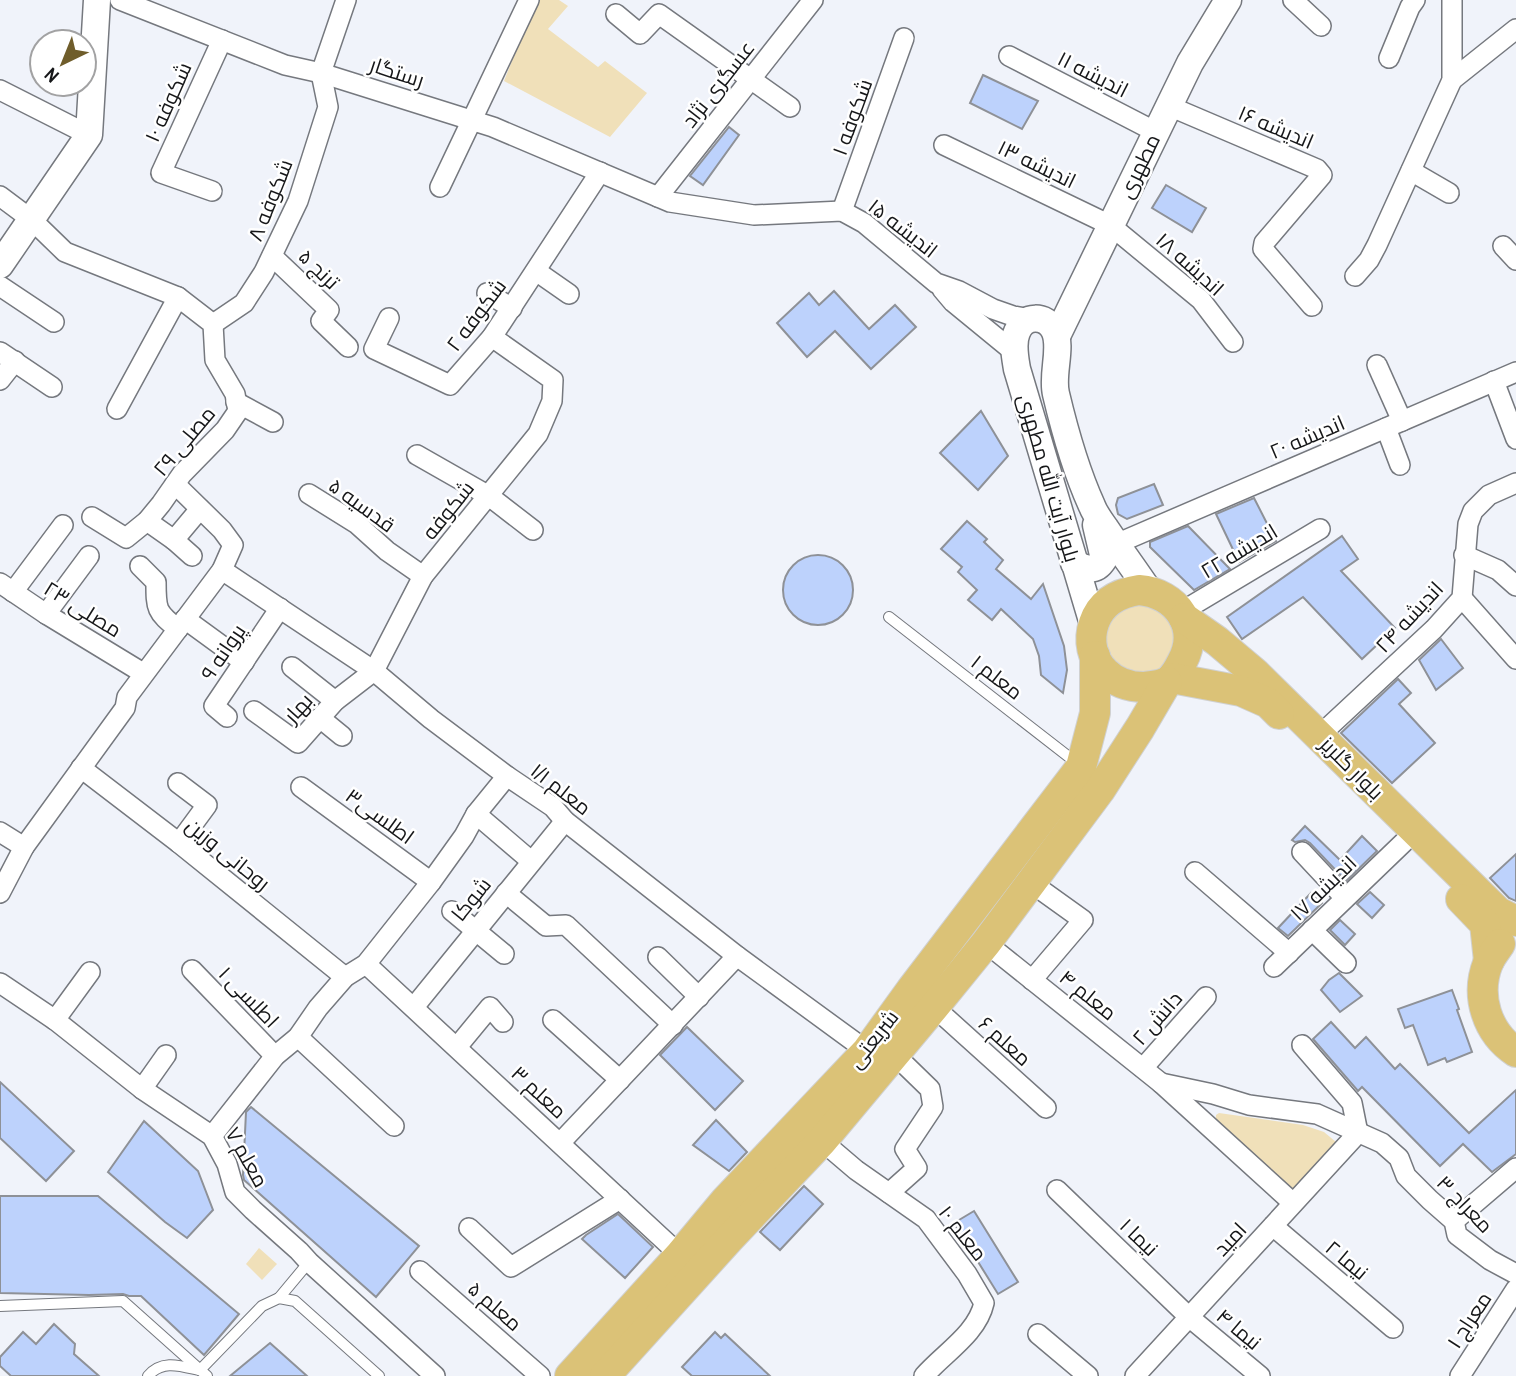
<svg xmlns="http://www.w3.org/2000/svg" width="1516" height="1376" viewBox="0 0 1516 1376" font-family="'Archivo Narrow',Cairo,sans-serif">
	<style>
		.green { fill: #f0e0b9 }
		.building { fill: #bdd2fc; stroke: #8e9197; stroke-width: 2 }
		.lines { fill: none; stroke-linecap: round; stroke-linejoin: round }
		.service-casing { stroke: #75787e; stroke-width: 12 }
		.minor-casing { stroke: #75787e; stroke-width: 22 }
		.secondary-casing { stroke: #75787e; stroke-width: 29 }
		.primary-casing { stroke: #d0d1d1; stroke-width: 32 }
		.service { stroke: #fff; stroke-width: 10 }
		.minor { stroke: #fff; stroke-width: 19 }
		.secondary { stroke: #fff; stroke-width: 26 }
		.primary { stroke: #dbc277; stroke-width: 30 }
		.labels { text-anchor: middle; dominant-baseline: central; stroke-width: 5; stroke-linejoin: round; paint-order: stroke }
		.street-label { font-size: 21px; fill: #161719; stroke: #fff }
	</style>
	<rect width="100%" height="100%" fill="#f0f3fa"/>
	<g class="green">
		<polygon points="536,0 559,0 568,6 548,29 598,67 605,61 647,93 610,137 504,81"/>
		<polygon points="1137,603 1160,610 1174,628 1175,639 1168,661 1160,669 1150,674 1139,675 1116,667 1104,646 1107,622 1114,612"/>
		<polygon points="1219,1113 1303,1125 1324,1132 1336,1142 1334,1150 1292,1190 1216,1120 1216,1115"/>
		<polygon points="259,1248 277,1264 262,1280 246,1264"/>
	</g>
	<g class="building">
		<polygon points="983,75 1038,101 1022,129 970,103"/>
		<polygon points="729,127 739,135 703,185 690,176"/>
		<polygon points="1166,185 1206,208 1192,232 1152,208"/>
		<polygon points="834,291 869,329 895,305 916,327 871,369 835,331 807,357 777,323 809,293 819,305"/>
		<polygon points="981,411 1008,456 978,490 940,453"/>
		<polygon points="1154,484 1163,505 1127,519 1118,514 1116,505 1118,498"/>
		<polygon points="1254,498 1276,541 1239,562 1216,514"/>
		<polygon points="967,521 987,539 984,542 1003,560 996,569 1031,599 1043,584 1064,646 1067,670 1063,693 1041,675 1039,656 1033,639 1001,609 992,620 968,600 977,590 958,572 962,567 941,549"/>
		<polygon points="1188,526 1230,569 1194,590 1150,547 1150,542"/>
		<polygon points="1342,536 1358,559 1341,571 1395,628 1362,659 1303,597 1242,639 1227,617"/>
		<circle cx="818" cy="590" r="35"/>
		<polygon points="1441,639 1463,668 1436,690 1419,660"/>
		<polygon points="1398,679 1411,693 1399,704 1435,743 1392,783 1341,733"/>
		<polygon points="1305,826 1340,860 1362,836 1377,851 1346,881 1310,843 1305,840 1295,842 1292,840"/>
		<polygon points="1516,854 1516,901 1509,898 1490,878"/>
		<polygon points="1370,892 1384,905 1372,918 1357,904"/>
		<polygon points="1311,893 1322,903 1288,936 1278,928"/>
		<polygon points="1340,920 1355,934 1345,945 1330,930"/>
		<polygon points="1339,973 1362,996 1340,1012 1321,990 1329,980"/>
		<polygon points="1452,990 1459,1009 1457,1010 1472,1052 1447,1062 1445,1058 1428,1065 1413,1025 1405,1028 1398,1009"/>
		<polygon points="1331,1022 1355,1048 1366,1037 1395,1069 1400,1064 1469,1133 1516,1090 1516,1154 1492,1172 1463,1144 1440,1166 1362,1087 1358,1091 1313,1039"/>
		<polygon points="687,1027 743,1081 715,1110 660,1055"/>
		<polygon points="0,1082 74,1151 46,1181 0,1138"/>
		<polygon points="251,1107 419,1246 376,1297 244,1180 243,1175 246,1112"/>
		<polygon points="716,1120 747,1152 729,1171 693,1145"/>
		<polygon points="144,1121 198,1171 213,1210 187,1238 165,1222 108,1172"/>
		<polygon points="804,1186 823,1204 780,1250 760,1232"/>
		<polygon points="0,1196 98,1196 239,1314 204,1355 141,1296 129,1296 123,1294 89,1295 0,1293"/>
		<polygon points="974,1211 1018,1282 998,1294 954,1223"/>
		<polygon points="618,1214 653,1247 625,1278 582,1239 586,1235"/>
		<polygon points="54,1324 75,1344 74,1354 99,1376 11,1376 0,1366 0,1357 23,1332 36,1344"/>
		<polygon points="715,1332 721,1338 725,1334 770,1376 692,1376 682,1367"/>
		<polygon points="270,1343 307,1376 230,1376"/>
	</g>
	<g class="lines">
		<defs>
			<g id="service">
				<polyline points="889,617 1078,764"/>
				<polyline points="279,1298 309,1262"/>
				<polyline points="0,1306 123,1301 207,1376"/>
				<polyline points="200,1370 262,1306 279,1298 295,1301 379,1376"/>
				<path d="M 148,1376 C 162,1359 181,1366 199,1370"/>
			</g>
			<g id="minor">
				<polyline points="120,0 285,65 321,73 493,127 670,202 754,215 842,211 864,223 936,283 959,291 993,309 1013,316 1031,319"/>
				<polyline points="1293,0 1321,26"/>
				<polyline points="616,14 640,34 659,14 790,107"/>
				<polyline points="1009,56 1156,132"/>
				<polyline points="1389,58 1410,7 1415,0"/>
				<polyline points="1452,80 1516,29"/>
				<polyline points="0,90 89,135"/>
				<polyline points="1169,106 1317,169 1322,175 1264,243 1263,249 1312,306"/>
				<polyline points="944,145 1110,225 1201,300 1233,342"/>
				<polyline points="1411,171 1449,193"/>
				<polyline points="440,187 529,0"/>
				<polyline points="212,191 161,173 222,40"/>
				<polyline points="0,196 32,220 65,252 178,297 213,324 215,360 235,394 238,411 225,430 182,474 161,504 147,521 126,538 92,517"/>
				<polyline points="658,197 813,0"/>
				<polyline points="842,211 904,38"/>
				<polyline points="1503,246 1516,260"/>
				<polyline points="272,256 329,310 321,321 348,347"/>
				<polyline points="536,271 569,294"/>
				<polyline points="1355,276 1369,260 1377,245 1452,80 1452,0"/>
				<polyline points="0,286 54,322"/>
				<polyline points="942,289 953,302 1014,352"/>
				<polyline points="487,293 512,308"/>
				<polyline points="389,318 374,349 450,385 492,337 600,172"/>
				<polyline points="213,324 244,303 264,272 298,201 328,107 321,73 346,0"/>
				<polyline points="0,352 52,387"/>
				<polyline points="1377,365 1402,421"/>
				<polyline points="0,380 15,361"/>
				<polyline points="1494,381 1516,439"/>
				<polyline points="236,402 273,422"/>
				<polyline points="117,409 178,297"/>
				<polyline points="1386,428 1400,465"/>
				<polyline points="417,455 489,496 533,530"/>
				<polyline points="309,494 357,524 387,551 423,576"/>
				<polyline points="147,521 174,540 192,556"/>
				<polyline points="174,540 200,509"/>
				<polyline points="1116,544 1516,372"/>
				<polyline points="1464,555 1498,570 1516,586"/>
				<path d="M 140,566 L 156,582 C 156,609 156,612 178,629"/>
				<polyline points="222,570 374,671 431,719 507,776 553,807 565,821 737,956 867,1051"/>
				<polyline points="0,583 46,614 143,673"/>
				<polyline points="13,592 63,525"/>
				<polyline points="1462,598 1516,659"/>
				<polyline points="1181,612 1320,529"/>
				<polyline points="46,614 89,556"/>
				<polyline points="185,619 244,662"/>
				<polyline points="292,667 335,701"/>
				<polyline points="254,711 298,743 335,701 374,671 423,576 538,434 552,401 553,380 492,337"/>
				<polyline points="227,717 214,706 280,608"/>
				<polyline points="320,718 342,736"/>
				<polyline points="1320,735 1434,629 1462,598 1468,524 1473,511 1489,495 1516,483"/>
				<polyline points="81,768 179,843 345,977"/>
				<polyline points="178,783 207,805 179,843"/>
				<polyline points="301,787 431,882"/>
				<polyline points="476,814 531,861"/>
				<polyline points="0,832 24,847"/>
				<polyline points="1302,852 1345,898"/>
				<polyline points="1195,872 1289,953"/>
				<polyline points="1030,882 1083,920 1032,980"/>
				<polyline points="0,893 24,847 125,708 127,697 222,570 233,545 222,530 175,484"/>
				<polyline points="506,893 546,926 566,925 673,1025"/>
				<polyline points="452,911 504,954"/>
				<polyline points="1312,930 1346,963"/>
				<polyline points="986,943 1161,1083 1293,1203"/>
				<polyline points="658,957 699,997"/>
				<polyline points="366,964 680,1255"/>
				<polyline points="1274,967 1404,842"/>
				<polyline points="192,970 275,1056"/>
				<polyline points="0,983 55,1020 142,1089 212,1136 227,1164 235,1192 253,1210 299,1251 309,1262 435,1376"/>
				<polyline points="414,1007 565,821"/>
				<polyline points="934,1007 1046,1108"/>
				<polyline points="55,1020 90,972"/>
				<polyline points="553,1020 620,1080"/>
				<polyline points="298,1037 394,1126"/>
				<polyline points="1302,1045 1352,1103 1358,1133"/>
				<polyline points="457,1047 490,1007 503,1022"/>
				<polyline points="1143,1068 1206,997"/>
				<polyline points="1161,1083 1213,1094 1249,1105 1317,1114 1382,1143 1399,1158 1406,1176 1430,1200 1454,1221 1457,1235 1490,1260 1516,1274"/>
				<polyline points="142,1089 166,1055"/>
				<polyline points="212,1136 275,1056 298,1037 318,1008 345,977 366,964 431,882 464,836 476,814 507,776"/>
				<path d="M 822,1141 L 856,1170 L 926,1219 L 967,1274 L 984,1303 C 977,1334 944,1353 924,1376"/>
				<polyline points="560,1143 737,956"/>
				<polyline points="1057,1190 1189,1317 1260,1376"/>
				<polyline points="889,1193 917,1168 905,1149 933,1107 930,1089 895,1055"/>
				<polyline points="1454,1221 1516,1168"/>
				<polyline points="1273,1226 1393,1328"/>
				<polyline points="469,1228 511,1267 620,1199"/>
				<polyline points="420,1271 540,1376"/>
				<polyline points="1038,1334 1088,1376"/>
				<polyline points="1135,1376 1358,1133"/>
				<polyline points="1460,1376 1516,1289"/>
			</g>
			<g id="secondary">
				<polyline points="0,265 89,135 97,0"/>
				<polyline points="1057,336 1190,63 1228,0"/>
				<path d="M 1074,563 C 1086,570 1096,572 1104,559 L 1096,525"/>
				<path d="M 1093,624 L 1017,369 C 1015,357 1012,343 1017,332 C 1024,314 1046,315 1054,330 C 1063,347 1051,374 1056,394 C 1065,432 1076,471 1092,506 C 1095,514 1101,522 1106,529 C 1120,550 1135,570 1149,591"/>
			</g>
			<g id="primary">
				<path d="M 1139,590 C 1176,593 1201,627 1182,662 C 1179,668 1175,675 1170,680 C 1164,685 1152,686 1144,687 C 1129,687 1116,683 1105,672 C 1092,660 1088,640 1094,623 C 1101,602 1119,593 1139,590 Z"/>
				<polyline points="1184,618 1217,641 1255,673 1498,912 1516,921"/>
				<polyline points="1172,678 1241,691 1268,703 1279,714"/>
				<polyline points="1461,899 1485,924 1489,961"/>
				<path d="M 1500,944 C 1496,950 1491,956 1488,963 C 1475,996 1487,1033 1516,1052"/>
				<polyline points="570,1376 680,1255 725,1201 867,1051 911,990 1081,767 1095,713 1095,656"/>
				<polyline points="605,1376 729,1239 822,1141 934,1007 986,943 1100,790 1140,728 1167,682"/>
			</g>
		</defs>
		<use href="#service" class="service-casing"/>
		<use href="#minor" class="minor-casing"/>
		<use href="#secondary" class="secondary-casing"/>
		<use href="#primary" class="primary-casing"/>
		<use href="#service" class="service"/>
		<use href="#minor" class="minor"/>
		<use href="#secondary" class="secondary"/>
		<use href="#primary" class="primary"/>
	</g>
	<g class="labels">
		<g class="street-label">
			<text transform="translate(397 72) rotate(18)">رستگار</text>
			<text transform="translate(1093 74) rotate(27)">اندیشه ۱۱</text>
			<text transform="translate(718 84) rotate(-52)">عسگری نژاد</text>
			<text transform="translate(168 102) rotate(-66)">شکوفه ۱۰</text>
			<text transform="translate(852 117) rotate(-70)">شکوفه ۱</text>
			<text transform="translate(1276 127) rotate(23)">اندیشه ۱۶</text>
			<text transform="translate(1037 164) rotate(26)">اندیشه ١٣</text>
			<text transform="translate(1139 166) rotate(-64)">مطهری</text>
			<text transform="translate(270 200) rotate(-68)">شکوفه ۸</text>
			<text transform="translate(903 228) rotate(38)">اندیشه ۱۵</text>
			<text transform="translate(1190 264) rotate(42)">اندیشه ۱۸</text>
			<text transform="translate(319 269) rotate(44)">ترنج ۵</text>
			<text transform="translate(476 315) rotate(-53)">شکوفه ۲</text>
			<text transform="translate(1307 437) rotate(-23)">اندیشه ۲۰</text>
			<text transform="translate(184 441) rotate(-50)">مصلی ۲۹</text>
			<text transform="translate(1049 478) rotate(74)">بلوار آیت الله مطهری</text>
			<text transform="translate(362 505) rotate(36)">قدسیه ۵</text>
			<text transform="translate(448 510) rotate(-51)">شکوفه</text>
			<text transform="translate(1239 551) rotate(-31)">اندیشه ۲۲</text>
			<text transform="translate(83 609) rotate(32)">مصلی ۲۳</text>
			<text transform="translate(1409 617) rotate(-47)">اندیشه ۲۴</text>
			<text transform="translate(223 652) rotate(-56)">پروانه ۹</text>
			<text transform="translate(997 677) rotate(38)">معلم ۱</text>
			<text transform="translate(298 708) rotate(-48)">بهار</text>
			<text transform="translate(1352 768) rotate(45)">بلوار گلریز</text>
			<text transform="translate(561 789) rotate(38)">معلم ۱/۱</text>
			<text transform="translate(380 816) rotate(36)">اطلسی۳</text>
			<text transform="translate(228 854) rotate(39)">روحانی وزین</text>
			<text transform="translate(1323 888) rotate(-44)">اندیشه ۱۷</text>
			<text transform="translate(471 899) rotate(-51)">شوکا</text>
			<text transform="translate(1088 995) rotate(39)">معلم ۴</text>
			<text transform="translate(249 997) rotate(46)">اطلسی ۱</text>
			<text transform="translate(1157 1018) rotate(-49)">دانش ۲</text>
			<text transform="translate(873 1039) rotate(-52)">شریعتی</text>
			<text transform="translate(1005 1041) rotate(42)">معلم ۶</text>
			<text transform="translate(539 1092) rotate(43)">معلم ۳</text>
			<text transform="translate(247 1157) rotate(61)">معلم ۷</text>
			<text transform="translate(1465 1204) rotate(46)">معراج ۳</text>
			<text transform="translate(963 1233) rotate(52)">معلم ۱۰</text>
			<text transform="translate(1139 1237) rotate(44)">نیما ۱</text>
			<text transform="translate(1230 1239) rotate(-47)">امید</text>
			<text transform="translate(1347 1260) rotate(40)">نیما ۲</text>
			<text transform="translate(495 1306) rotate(41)">معلم ۵</text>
			<text transform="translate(1469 1320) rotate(-57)">معراج ۱</text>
			<text transform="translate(1239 1329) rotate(40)">نیما ۴</text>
		</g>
	</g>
	<g transform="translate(63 63) rotate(223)"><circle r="33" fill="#ffffff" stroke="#a2a2a3" stroke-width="2"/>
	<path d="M0-5L12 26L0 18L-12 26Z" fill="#6f5d2b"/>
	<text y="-10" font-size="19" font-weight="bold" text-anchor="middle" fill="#161719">N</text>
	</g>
</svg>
